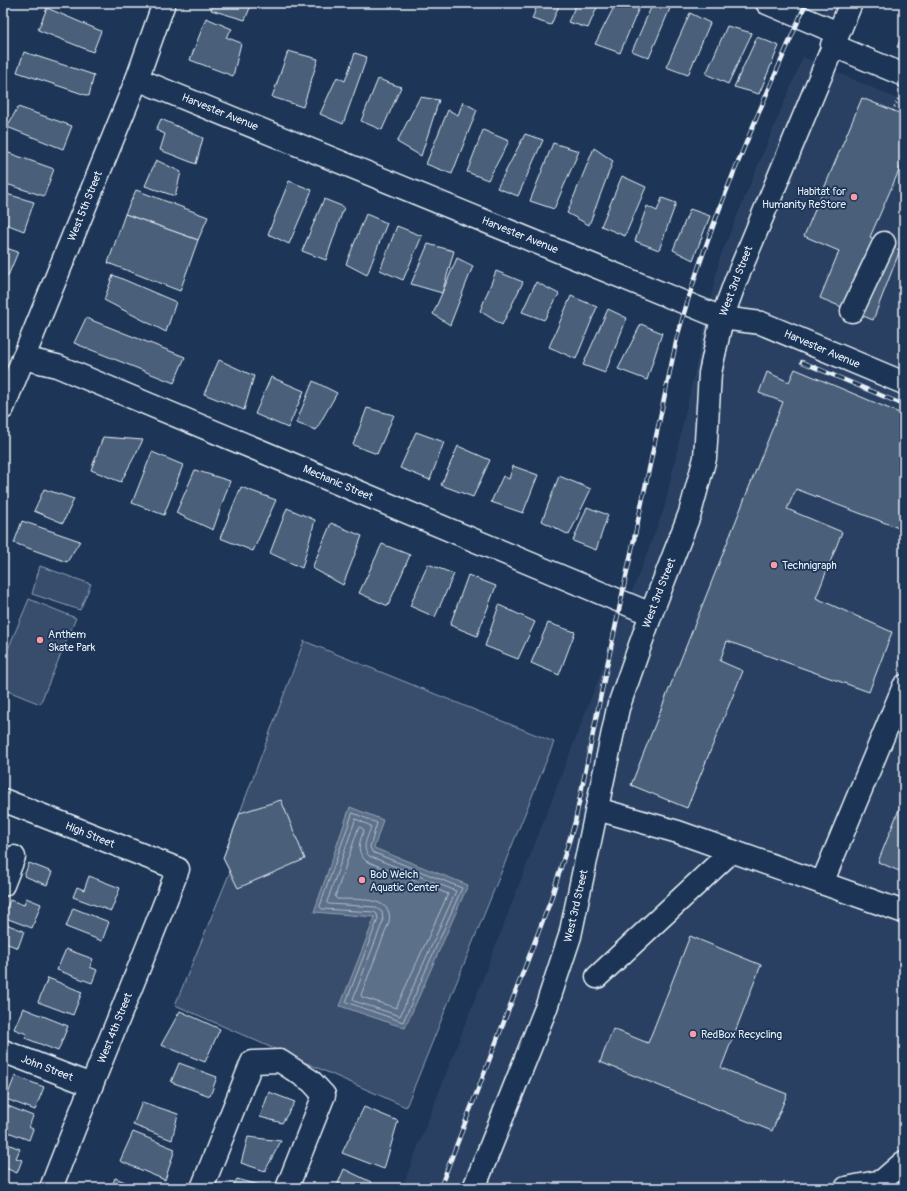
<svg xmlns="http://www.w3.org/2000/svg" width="907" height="1191" viewBox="0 0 907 1191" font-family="Pangolin,sans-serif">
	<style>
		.built { fill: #2a4162 }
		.green { fill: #374d6c; stroke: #909fb2 }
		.water { fill: #5d7089; stroke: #95a4b5 }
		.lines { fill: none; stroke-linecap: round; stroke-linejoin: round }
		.shore { stroke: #b0bdcc; stroke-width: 1 }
		.building { fill: #495e7a; stroke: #e8f1f8 }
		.minor-casing { stroke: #e8f1f8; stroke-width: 25 }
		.path { stroke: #e8f1f8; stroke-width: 2.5; stroke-dasharray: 1 3; stroke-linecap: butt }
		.minor { stroke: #1d3557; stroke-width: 22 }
		.rail-casing { stroke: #e8f1f8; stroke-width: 4.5 }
		.rail { stroke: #1d3557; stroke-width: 3; stroke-dasharray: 9; stroke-linecap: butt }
		.poi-dot { fill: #ff9aa2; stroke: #1d3557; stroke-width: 1.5 }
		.labels { text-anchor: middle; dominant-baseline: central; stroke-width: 3.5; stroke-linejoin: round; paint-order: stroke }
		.street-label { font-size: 11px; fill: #e8f1f8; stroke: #1d3557 }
		.poi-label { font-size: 11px; fill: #e8f1f8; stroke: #1d3557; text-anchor: start }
	</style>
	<rect width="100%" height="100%" fill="#1d3557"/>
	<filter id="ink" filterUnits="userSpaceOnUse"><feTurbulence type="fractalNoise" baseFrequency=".025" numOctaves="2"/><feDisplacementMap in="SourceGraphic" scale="8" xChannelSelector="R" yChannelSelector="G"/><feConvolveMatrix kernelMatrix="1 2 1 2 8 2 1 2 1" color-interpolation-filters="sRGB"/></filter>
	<g filter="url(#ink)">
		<g class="built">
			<polygon points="826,3 838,3 822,41 812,37"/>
			<polygon points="803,57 904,102 904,1188 402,1188 664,509 720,257"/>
		</g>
		<g class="green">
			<polygon points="40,566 91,584 80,610 32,594"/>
			<polygon points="29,599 76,618 40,704 3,689 3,661"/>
			<polygon points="304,641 554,742 406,1107 175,1005 230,872 223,858"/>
		</g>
		<polygon class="water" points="350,807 383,820 374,848 468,885 405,1028 340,1006 375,917 314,912"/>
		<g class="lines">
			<g class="shore">
				<polygon points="353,813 377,823 370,847 372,852 462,888 403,1022 346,1002 378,919 377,914 374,912 322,909 320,907"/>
				<path d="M 356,819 L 371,826 C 369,836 360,847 369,856 L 456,891 L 400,1016 L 354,1001 L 353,999 L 383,921 L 382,912 L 375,907 L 329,904 L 327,903 Z"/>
				<path d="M 360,827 L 364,830 C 360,841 355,851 366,861 L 448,894 L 396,1008 L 362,997 L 361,995 L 389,922 C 395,895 353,900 337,899 L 335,897 L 358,829 Z"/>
			</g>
		</g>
		<g class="building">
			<polygon points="214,3 252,3 245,20 211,10"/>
			<polygon points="538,3 560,3 551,25 532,19"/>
			<polygon points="577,3 599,3 588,28 568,22"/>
			<polygon points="616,3 641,3 620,53 595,44"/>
			<polygon points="653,3 661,3 671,6 649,58 632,51"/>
			<polygon points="47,8 101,31 93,52 38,30"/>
			<polygon points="690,13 710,23 688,75 666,67"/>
			<polygon points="206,18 232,29 226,37 241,43 233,76 190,60"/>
			<polygon points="727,26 752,33 728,84 706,74"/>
			<polygon points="904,32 904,49 897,47"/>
			<polygon points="757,37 779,46 759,94 734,87"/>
			<polygon points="288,51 318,59 303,107 272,97"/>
			<polygon points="24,52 94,75 89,96 17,72"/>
			<polygon points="355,53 367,57 343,124 320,114 337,77 345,81"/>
			<polygon points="378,79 401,87 382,130 361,121"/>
			<polygon points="420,97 439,100 421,156 397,142"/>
			<polygon points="862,98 904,115 904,159 870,237 900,250 873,320 820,298 839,251 804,236"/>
			<polygon points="463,102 477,110 452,174 426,164 448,110 458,115"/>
			<polygon points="18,107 72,126 63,149 7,127"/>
			<polygon points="161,119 203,138 196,164 160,150 165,134 156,130"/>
			<polygon points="483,130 509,141 488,180 467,172"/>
			<polygon points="525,134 543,140 518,196 497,188"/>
			<polygon points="553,143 579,151 554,209 530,201"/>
			<polygon points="594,148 613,161 589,225 567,213"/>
			<polygon points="6,152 54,169 44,196 3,183 3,161"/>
			<polygon points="156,160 181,172 175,196 145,186"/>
			<polygon points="622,176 646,187 625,236 601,226"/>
			<polygon points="289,181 312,190 289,244 268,234"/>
			<polygon points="136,190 208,217 198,240 125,214"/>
			<polygon points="3,193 34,202 24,231 3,223"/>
			<polygon points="662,198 676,203 659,250 635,241 647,206 657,211"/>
			<polygon points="324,199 344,207 326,260 302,251"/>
			<polygon points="690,209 710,216 693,260 673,250"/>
			<polygon points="125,214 198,240 180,291 108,263"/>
			<polygon points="366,214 387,223 367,275 346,264"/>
			<polygon points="397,226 422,236 403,280 380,270"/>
			<polygon points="428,244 454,251 442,293 411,284"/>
			<polygon points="3,247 18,252 8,276 3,274"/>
			<polygon points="457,258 473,266 450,325 433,314"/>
			<polygon points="496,271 523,282 502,325 480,311"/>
			<polygon points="113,275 176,302 166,332 104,300"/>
			<polygon points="536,282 559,294 544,320 522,312"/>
			<polygon points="571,296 597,307 576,359 549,347"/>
			<polygon points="608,309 627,318 605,373 583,365"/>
			<polygon points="86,318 185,357 174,383 74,343"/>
			<polygon points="641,324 662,333 647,380 618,369"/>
			<polygon points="219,360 254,376 244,410 204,394"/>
			<polygon points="795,369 904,415 904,530 796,489 787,509 842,532 816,598 892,632 869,692 727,641 720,661 743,671 687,808 631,785 783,402 759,393 767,372 789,382"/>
			<polygon points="271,377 304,391 288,428 255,414"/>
			<polygon points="313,381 337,393 316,430 296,423"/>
			<polygon points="367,408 394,415 377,454 353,445"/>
			<polygon points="416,432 444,442 430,480 400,468"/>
			<polygon points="103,437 143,440 121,482 91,470"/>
			<polygon points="458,446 490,460 473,497 441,485"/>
			<polygon points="152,452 183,465 164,515 132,503"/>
			<polygon points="513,466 538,475 523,513 491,502 503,476 509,479"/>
			<polygon points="195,470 230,481 213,530 176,513"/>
			<polygon points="559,476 591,489 569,535 542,521"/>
			<polygon points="241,487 276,500 253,551 220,538"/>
			<polygon points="44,489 74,499 63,523 34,511"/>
			<polygon points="587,507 608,515 596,550 573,541"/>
			<polygon points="287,508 315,520 302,568 270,553"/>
			<polygon points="22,521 80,541 67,562 14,543"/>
			<polygon points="331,523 362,536 343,585 312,568"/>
			<polygon points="382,544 410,555 388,606 359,593"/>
			<polygon points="428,564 454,574 435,617 410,606"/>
			<polygon points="468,575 496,586 477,636 450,625"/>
			<polygon points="499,605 535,622 518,659 485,646"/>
			<polygon points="548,623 575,632 559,675 531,663"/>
			<polygon points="904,797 904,873 878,862"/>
			<polygon points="281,800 305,859 238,888 223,858 240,813"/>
			<polygon points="29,863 52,872 47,885 24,876"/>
			<polygon points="89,876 120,888 111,911 73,897 77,887 84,890"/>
			<polygon points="26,898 41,904 32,928 3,917 10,900 24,905"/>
			<polygon points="73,908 109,922 102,941 66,927"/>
			<polygon points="3,923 24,931 18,948 3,942"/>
			<polygon points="690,936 761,965 721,1068 787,1094 772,1131 600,1062 613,1029 648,1043"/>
			<polygon points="66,949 93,959 90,967 97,970 92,983 57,970"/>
			<polygon points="48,978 82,992 73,1015 38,1002"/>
			<polygon points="23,1008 68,1026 58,1051 25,1038 27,1034 14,1029"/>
			<polygon points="180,1011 220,1029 205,1062 161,1045"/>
			<polygon points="179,1063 217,1077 210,1096 171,1082"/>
			<polygon points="15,1076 44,1087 35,1110 6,1099"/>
			<polygon points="269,1092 295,1102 282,1123 260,1117"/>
			<polygon points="142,1102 178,1114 172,1140 133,1125"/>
			<polygon points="3,1104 33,1116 29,1127 33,1129 29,1140 3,1130"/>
			<polygon points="364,1107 398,1121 384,1169 342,1153"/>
			<polygon points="133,1132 175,1149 165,1180 120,1161"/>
			<polygon points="248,1137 281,1141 265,1171 241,1163"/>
			<polygon points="3,1142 20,1149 16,1158 22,1160 17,1173 3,1167"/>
			<polygon points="344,1169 371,1182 370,1188 336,1188"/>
			<polygon points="115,1178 141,1188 111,1188"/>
			<polygon points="237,1179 259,1185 258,1188 232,1188"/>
		</g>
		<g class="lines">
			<defs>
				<g id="minor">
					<polyline points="767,3 838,33"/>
					<polyline points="832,45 904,75"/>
					<polyline points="137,79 722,318 761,323 904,383"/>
					<polyline points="852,311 884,243"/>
					<polyline points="23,358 57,366 651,614"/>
					<polyline points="3,408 137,79 164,3"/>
					<path d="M 3,800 L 178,869 C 137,976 92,1081 51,1188"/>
					<polyline points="597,809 678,832 904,912"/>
					<polyline points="822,883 904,686"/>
					<polyline points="3,885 14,857"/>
					<polyline points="597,977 732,851"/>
					<polyline points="3,1051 91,1085"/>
					<polyline points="202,1188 252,1062 280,1061 311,1081 324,1095 287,1188"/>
					<polyline points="474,1188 546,1008 570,936 618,708 651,614 690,513 705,458 710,373 722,318 736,280 851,3"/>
					<polyline points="846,1188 882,1181 904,1162"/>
				</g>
			</defs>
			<use href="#minor" class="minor-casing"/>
			<polyline class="path" points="893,111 900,95"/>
			<use href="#minor" class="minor"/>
			<defs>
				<g id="rail">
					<polyline points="802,362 904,405"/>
					<path d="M 440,1188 L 550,902 L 575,822 L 601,694 L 677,338 C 708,222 759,113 806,3"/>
				</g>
			</defs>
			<use href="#rail" class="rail-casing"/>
			<use href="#rail" class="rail"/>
		</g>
	</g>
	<g class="poi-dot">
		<circle cx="854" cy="197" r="4"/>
		<circle cx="774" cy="565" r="4"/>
		<circle cx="40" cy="640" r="4"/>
		<circle cx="362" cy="880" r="4"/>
		<circle cx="693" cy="1034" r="4"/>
	</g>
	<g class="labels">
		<g class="street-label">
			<text transform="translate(220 112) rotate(22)">Harvester Avenue</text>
			<text transform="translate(85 206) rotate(-68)">West 5th Street</text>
			<text transform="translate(520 235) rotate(22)">Harvester Avenue</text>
			<text transform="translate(736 281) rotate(-69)">West 3rd Street</text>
			<text transform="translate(822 349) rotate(23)">Harvester Avenue</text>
			<text transform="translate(338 483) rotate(23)">Mechanic Street</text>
			<text transform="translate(659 593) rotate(-69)">West 3rd Street</text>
			<text transform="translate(90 835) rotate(22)">High Street</text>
			<text transform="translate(576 906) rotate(-77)">West 3rd Street</text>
			<text transform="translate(115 1028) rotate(-68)">West 4th Street</text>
			<text transform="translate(47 1068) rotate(21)">John Street</text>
		</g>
		<g class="poi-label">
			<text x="846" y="191" text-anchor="end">Habitat for<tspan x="846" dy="13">Humanity ReStore</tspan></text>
			<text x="782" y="565">Technigraph</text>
			<text x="48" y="634">Anthem<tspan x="48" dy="13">Skate Park</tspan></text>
			<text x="370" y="874">Bob Welch<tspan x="370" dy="13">Aquatic Center</tspan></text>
			<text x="701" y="1034">RedBox Recycling</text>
		</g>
	</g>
	<rect width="907" height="1191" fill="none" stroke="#1d3557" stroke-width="16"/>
	<rect x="8" y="8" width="891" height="1175" fill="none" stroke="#e8f1f8" stroke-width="1.5" filter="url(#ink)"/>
</svg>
